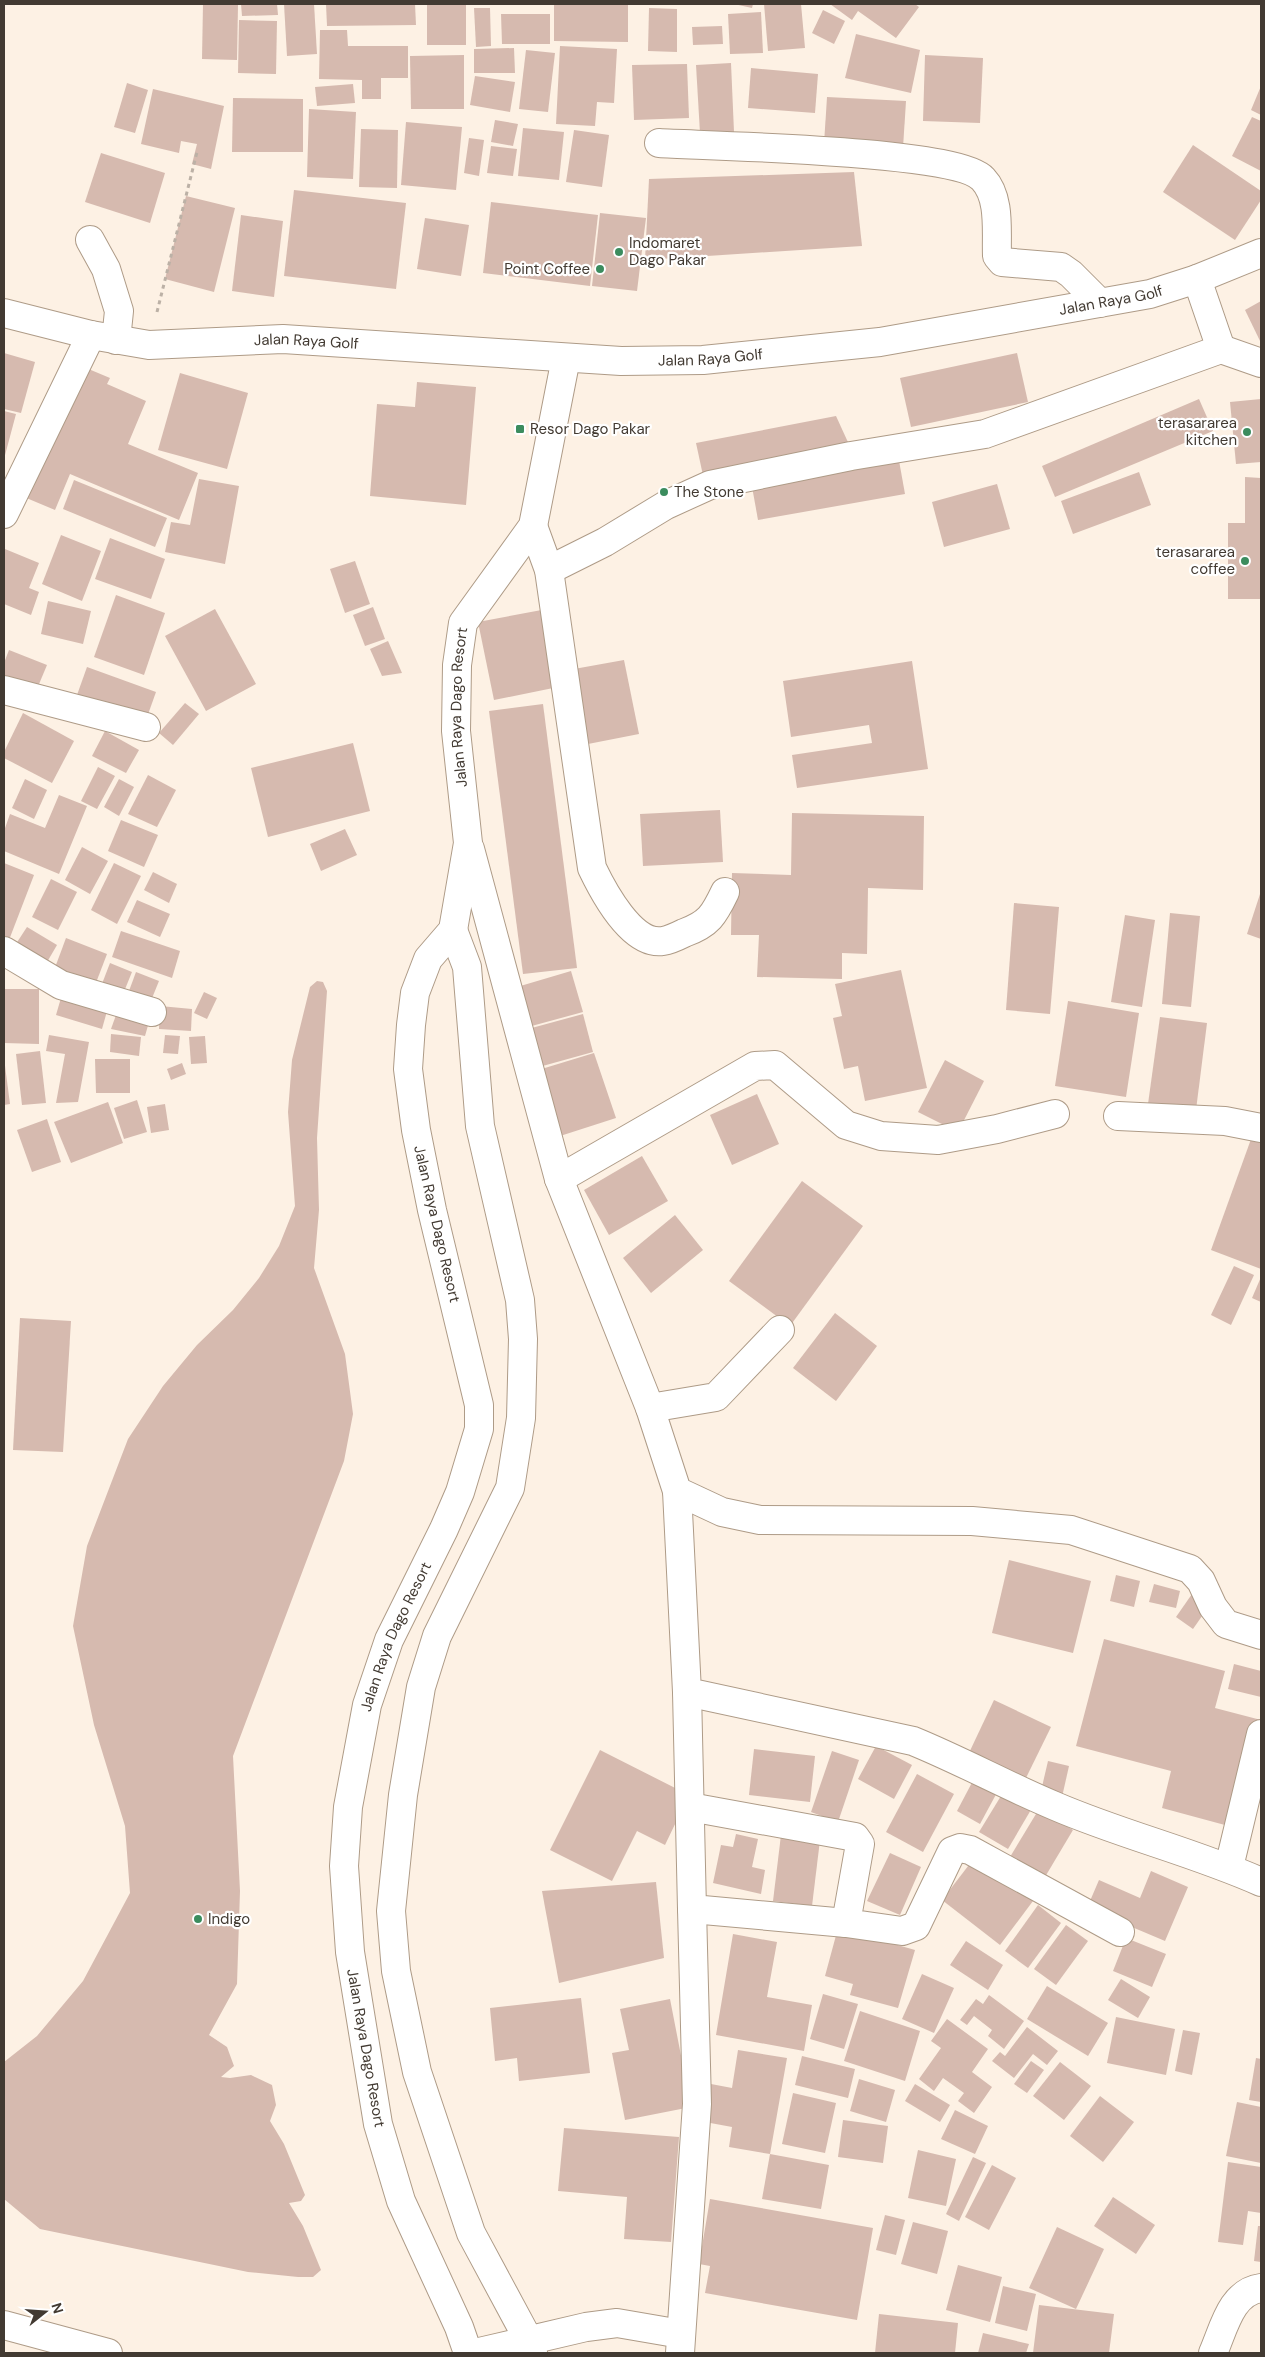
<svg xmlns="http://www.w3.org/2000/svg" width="1265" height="2357" viewBox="0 0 1265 2357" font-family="'DM Sans',sans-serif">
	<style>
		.building { fill: #d6baaf }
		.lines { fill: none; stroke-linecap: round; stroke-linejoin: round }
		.minor-casing { stroke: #ae9b87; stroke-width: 30 }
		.path { stroke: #bcb1a6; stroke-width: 3; stroke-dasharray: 4 4; stroke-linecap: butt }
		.minor { stroke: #fff; stroke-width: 28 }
		.poi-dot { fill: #3b8c5e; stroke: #fff; stroke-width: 2 }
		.labels { text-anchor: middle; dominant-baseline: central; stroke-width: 4.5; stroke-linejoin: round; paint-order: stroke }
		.poi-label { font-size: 15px; fill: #423a32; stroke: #fff; text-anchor: start }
		.street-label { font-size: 15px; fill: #423a32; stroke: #fff }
	</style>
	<rect width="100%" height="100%" fill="#fdf1e4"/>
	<g class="building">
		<polygon points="203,4 238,5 237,60 202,59"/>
		<polygon points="241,4 277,4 278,15 242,16"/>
		<polygon points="284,4 314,4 317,54 287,56"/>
		<polygon points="326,4 415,4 416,25 327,26"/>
		<rect x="427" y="4" width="39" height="41"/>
		<polygon points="554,4 628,4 628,42 554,41"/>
		<polygon points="734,4 753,4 752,8"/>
		<polygon points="764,4 801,4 805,48 768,51"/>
		<polygon points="830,4 915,4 919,7 896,38 858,11 852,20"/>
		<polygon points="474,8 490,8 491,46 476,47"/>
		<polygon points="649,8 677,9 677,52 648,51"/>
		<polygon points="823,10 845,21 834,44 812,33"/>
		<polygon points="761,12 763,53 730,54 728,14"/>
		<polygon points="501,14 550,14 550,44 502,44"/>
		<polygon points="239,20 277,21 276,74 238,73"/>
		<polygon points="722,26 723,44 693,45 692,27"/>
		<polygon points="320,30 347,30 348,46 408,46 408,78 381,78 381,99 362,99 362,80 319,79"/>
		<polygon points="856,34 920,50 911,93 845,78"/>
		<polygon points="560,46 617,49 614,103 597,102 595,126 556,124"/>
		<polygon points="514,48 515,73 474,73 474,49"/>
		<polygon points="526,50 555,53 548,112 519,109"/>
		<polygon points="464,55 464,109 411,109 410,56"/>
		<polygon points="925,55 983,58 980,123 923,121"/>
		<polygon points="731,63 734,132 700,133 696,65"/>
		<polygon points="687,64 689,118 634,120 632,65"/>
		<polygon points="751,68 818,74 815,113 748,108"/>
		<polygon points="475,76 515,82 510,112 470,105"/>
		<polygon points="127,83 148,90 135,133 114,127"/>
		<polygon points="353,84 355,103 317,106 315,87"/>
		<polygon points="1261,86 1261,115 1251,110"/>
		<polygon points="153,89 224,106 211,169 192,164 197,144 181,141 179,153 141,144"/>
		<polygon points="827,97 906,101 903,148 824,144"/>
		<polygon points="233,98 303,99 303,152 232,152"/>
		<polygon points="309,109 356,112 353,179 307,177"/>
		<polygon points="1252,117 1261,121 1261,171 1232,156"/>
		<polygon points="495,120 518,124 513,146 491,142"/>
		<polygon points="406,122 462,127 456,190 401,185"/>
		<polygon points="523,128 564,132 559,180 518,176"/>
		<polygon points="361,129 398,130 397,188 359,187"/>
		<polygon points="574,130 609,135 602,187 566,182"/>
		<polygon points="469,138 484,140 479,176 464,173"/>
		<polygon points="1193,145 1261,191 1261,200 1235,240 1163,192"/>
		<polygon points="491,146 517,149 513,176 487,173"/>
		<polygon points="101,153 165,173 150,223 85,202"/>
		<polygon points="854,172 862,246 645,260 649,179"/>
		<polygon points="294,190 406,203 396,289 284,276"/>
		<polygon points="186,196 235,208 214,292 165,279"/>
		<polygon points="491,202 598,215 590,286 483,273"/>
		<polygon points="600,213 646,218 637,291 592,286"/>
		<polygon points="241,215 283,221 274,297 232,291"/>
		<polygon points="425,218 469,225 461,276 417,269"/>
		<polygon points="1261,301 1261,343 1245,310"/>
		<polygon points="4,353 35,362 21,413 4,409"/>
		<polygon points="1017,353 1028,402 911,427 900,378"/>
		<polygon points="79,365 110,378 107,384 146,401 128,444 198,473 179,520 70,474 55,510 24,497"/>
		<polygon points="180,373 248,393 227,469 158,450"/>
		<polygon points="417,382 476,387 466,505 370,496 377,404 415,407"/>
		<polygon points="1199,399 1213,431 1055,497 1042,466"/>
		<polygon points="1261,399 1261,462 1236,464 1230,402"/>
		<polygon points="4,411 16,414 4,459"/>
		<polygon points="836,416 852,451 704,480 696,443"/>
		<polygon points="898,455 905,494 758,520 751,481"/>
		<polygon points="1139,472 1151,505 1073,534 1061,501"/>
		<polygon points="1245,477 1261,478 1261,599 1228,599 1228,523 1245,523"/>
		<polygon points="199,479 239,486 225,564 165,552 171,522 190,525"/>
		<polygon points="74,480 167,518 155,547 63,509"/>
		<polygon points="997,484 1010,529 944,547 932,502"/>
		<polygon points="61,535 101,551 82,601 42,584"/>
		<polygon points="110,538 165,559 151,599 95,579"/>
		<polygon points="5,549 39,563 29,588 39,592 31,615 4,604"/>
		<polygon points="355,561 370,604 345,613 330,569"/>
		<polygon points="116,595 165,613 144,675 94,657"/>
		<polygon points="48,601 91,611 83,644 41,634"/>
		<polygon points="373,607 385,639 365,646 353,615"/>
		<polygon points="215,609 256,684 206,711 165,636"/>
		<polygon points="547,609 563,686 494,700 478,622"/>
		<polygon points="388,641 402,673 382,676 370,649"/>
		<polygon points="9,650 47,665 34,696 4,684 4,663"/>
		<polygon points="624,660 639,734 588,744 574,669"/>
		<polygon points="912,661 928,769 797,788 792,755 872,743 869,725 791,737 783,681"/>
		<polygon points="87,667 156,692 146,720 77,695"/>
		<polygon points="185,703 199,714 173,745 159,733"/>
		<polygon points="543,704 577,968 523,974 489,711"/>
		<polygon points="23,713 74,741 52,783 4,758 4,752"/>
		<polygon points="105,731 139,750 126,773 92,756"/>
		<polygon points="353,743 370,811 268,837 251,768"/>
		<polygon points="98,767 115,776 97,809 81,801"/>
		<polygon points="148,775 176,790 157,827 128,814"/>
		<polygon points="25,779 47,790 34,819 12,808"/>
		<polygon points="119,779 134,787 119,816 104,807"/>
		<polygon points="59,795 87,806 59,874 4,851 4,831 10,814 45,828"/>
		<polygon points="720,810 723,862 643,866 640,814"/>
		<polygon points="792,813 924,816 923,890 868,888 867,954 842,953 842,979 757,977 759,935 731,935 732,873 791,875"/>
		<polygon points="121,820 158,835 144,867 108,851"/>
		<polygon points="345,829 357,855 321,871 310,844"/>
		<polygon points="82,847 108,861 90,894 65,880"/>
		<polygon points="4,863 34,875 9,940 4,938"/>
		<polygon points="114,863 141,876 117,924 91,910"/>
		<polygon points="153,872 177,884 169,903 144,890"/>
		<polygon points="51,879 77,892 58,930 32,917"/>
		<polygon points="1261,891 1261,939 1247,934"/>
		<polygon points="137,900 170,914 160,937 127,922"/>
		<polygon points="1014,903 1059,907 1050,1014 1006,1010"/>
		<polygon points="1170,913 1200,916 1191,1007 1162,1004"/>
		<polygon points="1125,915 1155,920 1142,1007 1111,1002"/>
		<polygon points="27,927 57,945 43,969 12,950"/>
		<polygon points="121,931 180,951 172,978 112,957"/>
		<polygon points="66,938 107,954 94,988 53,973"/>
		<polygon points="110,963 132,972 121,999 100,989"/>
		<polygon points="901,970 927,1088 865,1101 858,1066 844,1069 833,1018 842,1016 835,984"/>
		<polygon points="571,971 583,1012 528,1027 517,987"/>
		<polygon points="136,972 159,981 148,1008 126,999"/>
		<polygon points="317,981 323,982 327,991 317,1138 319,1210 314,1268 345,1354 353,1414 344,1461 233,1756 240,1891 237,1984 209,2035 227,2047 234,2066 221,2077 230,2078 251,2075 272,2085 276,2105 270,2121 284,2144 305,2195 301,2201 289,2203 303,2226 321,2270 313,2277 298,2277 248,2272 40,2229 4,2199 4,2062 37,2036 83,1981 130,1893 125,1826 94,1725 73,1626 87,1546 128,1439 163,1386 197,1345 233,1310 259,1278 279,1246 295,1206 288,1112 292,1060 310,987"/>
		<polygon points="4,989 39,989 39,1044 4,1043"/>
		<polygon points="63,991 109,1004 102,1029 56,1015"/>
		<polygon points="204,992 217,998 207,1019 194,1013"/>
		<polygon points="1068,1001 1139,1013 1126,1097 1055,1086"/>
		<polygon points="120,1004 151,1015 145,1036 111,1029"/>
		<polygon points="160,1006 192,1009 191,1031 159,1029"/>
		<polygon points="583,1014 593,1052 539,1067 528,1029"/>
		<polygon points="1160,1017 1207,1023 1196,1110 1148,1104"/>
		<polygon points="111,1034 141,1037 139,1056 110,1052"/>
		<polygon points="49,1035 89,1042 78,1102 56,1103 65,1054 46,1051"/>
		<polygon points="165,1035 180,1036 178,1054 163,1053"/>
		<polygon points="205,1036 207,1063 191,1064 189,1037"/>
		<polygon points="40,1051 46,1103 22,1105 16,1054"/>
		<polygon points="594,1053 616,1118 557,1137 535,1071"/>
		<polygon points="4,1058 10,1104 4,1105"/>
		<polygon points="95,1059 130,1059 130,1093 96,1093"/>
		<polygon points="945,1060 984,1081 958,1132 918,1112"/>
		<polygon points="182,1063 186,1074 171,1080 167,1069"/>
		<polygon points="757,1094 779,1144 732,1165 710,1115"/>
		<polygon points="137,1100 147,1132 124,1139 114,1108"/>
		<polygon points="108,1102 123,1143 71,1163 54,1122"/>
		<polygon points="165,1104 169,1130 151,1133 147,1107"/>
		<polygon points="47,1119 61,1162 32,1172 17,1130"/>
		<polygon points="1255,1128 1261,1130 1261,1269 1211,1250"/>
		<polygon points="642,1156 668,1201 609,1235 584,1190"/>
		<polygon points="802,1181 863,1226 790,1326 729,1281"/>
		<polygon points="675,1215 703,1250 651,1293 623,1258"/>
		<polygon points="1234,1266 1254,1275 1231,1325 1211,1315"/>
		<polygon points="1261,1277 1261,1302 1252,1298"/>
		<polygon points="835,1313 877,1346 836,1401 793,1368"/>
		<polygon points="20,1318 71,1321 63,1452 13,1450"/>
		<polygon points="1009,1560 1091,1581 1073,1653 992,1633"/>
		<polygon points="1116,1575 1140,1581 1134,1607 1110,1601"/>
		<polygon points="1154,1584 1180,1591 1176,1608 1149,1602"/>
		<polygon points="1192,1594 1209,1606 1193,1629 1176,1617"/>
		<polygon points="1104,1639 1225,1671 1215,1708 1261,1720 1261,1729 1236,1828 1162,1808 1171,1771 1076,1746"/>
		<polygon points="1234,1664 1261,1671 1261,1697 1228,1689"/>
		<polygon points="994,1700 1051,1727 1024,1782 968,1755"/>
		<polygon points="876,1746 912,1765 894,1799 858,1779"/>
		<polygon points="754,1749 815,1756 810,1802 749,1795"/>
		<polygon points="600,1750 689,1795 665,1845 637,1831 612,1881 550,1850"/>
		<polygon points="832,1751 859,1760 838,1822 811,1812"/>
		<polygon points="1048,1761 1069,1766 1062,1797 1041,1791"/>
		<polygon points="917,1774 954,1794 923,1852 886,1832"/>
		<polygon points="976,1775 1000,1787 980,1824 957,1811"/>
		<polygon points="1004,1791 1032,1808 1008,1849 979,1832"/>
		<polygon points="1039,1809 1073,1830 1042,1882 1007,1862"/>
		<polygon points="736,1834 758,1839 752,1867 765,1870 761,1894 713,1883 721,1845 733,1847"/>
		<polygon points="781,1835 820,1840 812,1906 773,1901"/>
		<polygon points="890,1853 921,1867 900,1915 867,1901"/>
		<polygon points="975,1857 1033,1901 1000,1945 942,1900"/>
		<polygon points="1151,1871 1188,1887 1165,1941 1087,1908 1099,1880 1140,1898"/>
		<polygon points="656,1882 664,1958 559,1983 542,1891"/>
		<polygon points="1038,1905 1061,1923 1028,1968 1005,1951"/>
		<polygon points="1066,1925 1088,1941 1056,1985 1034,1969"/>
		<polygon points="838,1928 915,1950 898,2008 850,1995 853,1984 825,1976"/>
		<polygon points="733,1934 777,1942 767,1997 812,2005 804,2051 716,2035"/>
		<polygon points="1126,1938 1166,1954 1152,1987 1113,1971"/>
		<polygon points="966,1941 1003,1965 988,1990 950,1965"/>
		<polygon points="922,1974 954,1988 934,2033 902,2019"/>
		<polygon points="1121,1979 1150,1997 1138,2018 1108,2000"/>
		<polygon points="1047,1986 1108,2023 1088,2056 1027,2019"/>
		<polygon points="823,1994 858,2004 844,2049 810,2039"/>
		<polygon points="989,1995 1024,2021 1004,2049 988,2036 992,2030 974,2016 967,2025 960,2020 976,1999 983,2004"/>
		<polygon points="581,1998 590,2073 519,2081 517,2058 495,2061 490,2008"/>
		<polygon points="670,1999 691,2107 625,2120 612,2053 629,2050 620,2009"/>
		<polygon points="860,2011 920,2031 905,2081 844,2061"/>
		<polygon points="1116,2017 1175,2029 1166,2075 1107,2063"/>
		<polygon points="947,2019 988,2049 972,2072 992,2087 974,2113 958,2101 964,2093 943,2078 934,2091 919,2079 941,2048 931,2041"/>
		<polygon points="1027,2027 1058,2051 1047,2065 1033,2054 1014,2078 992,2061 1000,2052 1005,2056"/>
		<polygon points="1183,2030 1200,2033 1192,2075 1175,2071"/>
		<polygon points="738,2050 787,2058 770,2154 729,2147 732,2127 705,2122 711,2084 732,2088"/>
		<polygon points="802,2056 855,2069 848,2098 795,2085"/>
		<polygon points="1256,2058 1261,2059 1261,2102 1249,2100"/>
		<polygon points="1031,2061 1044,2070 1027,2093 1014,2084"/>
		<polygon points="1060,2062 1091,2086 1064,2120 1033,2096"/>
		<polygon points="859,2079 895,2090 886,2122 850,2111"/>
		<polygon points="915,2084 950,2105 940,2122 905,2101"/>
		<polygon points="793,2093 836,2103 825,2153 782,2144"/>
		<polygon points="1100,2096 1134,2122 1103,2162 1070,2136"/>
		<polygon points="1237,2102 1261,2107 1261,2163 1226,2156"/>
		<polygon points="955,2110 988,2126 975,2154 941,2139"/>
		<polygon points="843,2120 888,2126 883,2163 838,2157"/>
		<polygon points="564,2128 679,2137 671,2242 624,2239 627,2197 558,2191"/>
		<polygon points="918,2150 956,2159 946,2206 908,2198"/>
		<polygon points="770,2154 829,2165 821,2209 762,2199"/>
		<polygon points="973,2157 986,2163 959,2221 946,2214"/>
		<polygon points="1228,2162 1261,2167 1261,2213 1248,2211 1243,2245 1218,2242"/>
		<polygon points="992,2165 1016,2178 989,2230 965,2217"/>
		<polygon points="1113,2197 1155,2225 1136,2254 1094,2226"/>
		<polygon points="710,2199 873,2228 857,2320 705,2293 710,2266 699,2264"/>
		<polygon points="885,2215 905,2220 896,2255 876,2250"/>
		<polygon points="913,2222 948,2231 937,2274 901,2264"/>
		<polygon points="1258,2226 1261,2226 1261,2262 1254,2261"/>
		<polygon points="1057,2227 1104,2249 1076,2309 1029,2288"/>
		<polygon points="958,2265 1002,2277 990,2322 946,2310"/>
		<polygon points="1003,2286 1036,2294 1027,2331 995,2323"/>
		<polygon points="1039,2305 1114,2314 1109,2353 1033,2353"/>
		<polygon points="879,2314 958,2323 955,2353 875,2353"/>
		<polygon points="983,2333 1029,2344 1026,2353 978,2353"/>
	</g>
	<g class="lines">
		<defs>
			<g id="minor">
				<path d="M 659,143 C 710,146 956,150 983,179 C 1001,198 996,232 997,256 L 1002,262 L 1061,267 L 1071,274 L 1100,303"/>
				<polyline points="90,240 106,269 119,311 116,340"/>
				<polyline points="1197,279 1221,349"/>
				<path id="s1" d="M 4,313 L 91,335 L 149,345 L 283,339 L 621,361 L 703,360 L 880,342 L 1150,294 L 1197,279 L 1261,253"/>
				<polyline points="1221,349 1261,363"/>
				<polyline points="4,514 91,335"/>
				<path d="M 533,526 L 549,570 L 592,868 C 603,891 632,946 663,941 C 670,940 678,936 684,933 C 709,924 714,915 725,892"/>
				<polyline points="549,570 605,542 666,505 710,485 851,456 985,434 1221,349"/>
				<polyline points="4,690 146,727"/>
				<polyline points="470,849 559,1179 650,1408 677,1491 722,1512 760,1520 972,1521 1071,1530 1190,1569 1201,1581 1213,1607 1226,1624 1261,1635"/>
				<polyline points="453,930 467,967 480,1126 520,1300 523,1339 521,1418 510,1488 437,1636 421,1687 403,1795 391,1911 396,1971 417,2072 471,2233 528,2339 533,2353"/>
				<polyline points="4,951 61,985 152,1012"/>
				<polyline points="1118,1116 1225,1121 1261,1128"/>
				<polyline points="559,1179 755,1066 775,1065 846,1125 881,1136 938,1140 997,1129 1055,1114"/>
				<polyline points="650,1408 716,1397 780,1330"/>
				<path d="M 677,1491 L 687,1692 L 913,1741 C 962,1761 1007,1786 1055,1806 C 1122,1835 1194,1852 1261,1882"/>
				<polyline points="687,1692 692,1909 846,1923"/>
				<polyline points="690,1807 855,1837 860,1844 846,1923 902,1931 916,1926 952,1851 960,1848 970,1850 1120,1932"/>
				<polyline points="1229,1867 1261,1734"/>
				<polyline points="4,2325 108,2353"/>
				<path id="s2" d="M 468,2353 L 459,2327 L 401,2201 L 378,2124 L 350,1952 L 344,1866 L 348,1807 L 367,1705 L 389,1640 L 444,1529 L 460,1492 L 479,1429 L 479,1405 L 432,1210 L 416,1130 L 408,1069 L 411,1025 L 415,993 L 428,959 L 453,930 L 468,843 L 456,731 L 457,665 L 463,623 L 533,526 L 566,358"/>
				<polyline points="475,2353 586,2327 617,2323 681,2334"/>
				<polyline points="680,2353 697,2104 692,1909"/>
				<path d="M 1213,2353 C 1224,2328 1231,2292 1261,2288"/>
			</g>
		</defs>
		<use href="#minor" class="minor-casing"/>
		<polyline class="path" points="157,312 197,152"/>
		<use href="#minor" class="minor"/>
	</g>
	<g class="poi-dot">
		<circle cx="619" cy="252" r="5"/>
		<circle cx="600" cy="269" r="5"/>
		<rect x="515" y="424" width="10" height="10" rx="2.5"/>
		<circle cx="1247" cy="432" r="5"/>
		<circle cx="664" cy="492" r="5"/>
		<circle cx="1245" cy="561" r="5"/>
		<circle cx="198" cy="1919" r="5"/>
	</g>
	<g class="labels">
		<g class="poi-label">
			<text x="629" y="243">Indomaret<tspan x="629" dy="17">Dago Pakar</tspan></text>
			<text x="590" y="269" text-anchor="end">Point Coffee</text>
			<text x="1237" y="423" text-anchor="end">terasararea<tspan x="1237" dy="17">kitchen</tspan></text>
			<text x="530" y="429">Resor Dago Pakar</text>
			<text x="674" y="492">The Stone</text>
			<text x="1235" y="552" text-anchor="end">terasararea<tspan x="1235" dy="17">coffee</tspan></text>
			<text x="208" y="1919">Indigo</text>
		</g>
		<g class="street-label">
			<text stroke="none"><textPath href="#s1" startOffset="1116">Jalan Raya Golf</textPath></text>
			<text stroke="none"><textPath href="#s1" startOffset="306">Jalan Raya Golf</textPath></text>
			<text stroke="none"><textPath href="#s1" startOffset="711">Jalan Raya Golf</textPath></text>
			<text stroke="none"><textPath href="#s2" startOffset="1712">Jalan Raya Dago Resort</textPath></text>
			<text transform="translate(437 1224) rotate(77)">Jalan Raya Dago Resort</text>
			<text stroke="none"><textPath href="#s2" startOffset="744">Jalan Raya Dago Resort</textPath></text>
			<text transform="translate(366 2048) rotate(80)">Jalan Raya Dago Resort</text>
		</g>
	</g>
	<rect width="1265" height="2357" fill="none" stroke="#423a32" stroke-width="10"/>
	<g transform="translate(45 2312) rotate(73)" stroke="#ffffff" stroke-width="4" paint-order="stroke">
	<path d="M0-4L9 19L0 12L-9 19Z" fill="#423a32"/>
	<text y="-8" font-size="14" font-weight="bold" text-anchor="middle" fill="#423a32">N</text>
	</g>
</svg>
